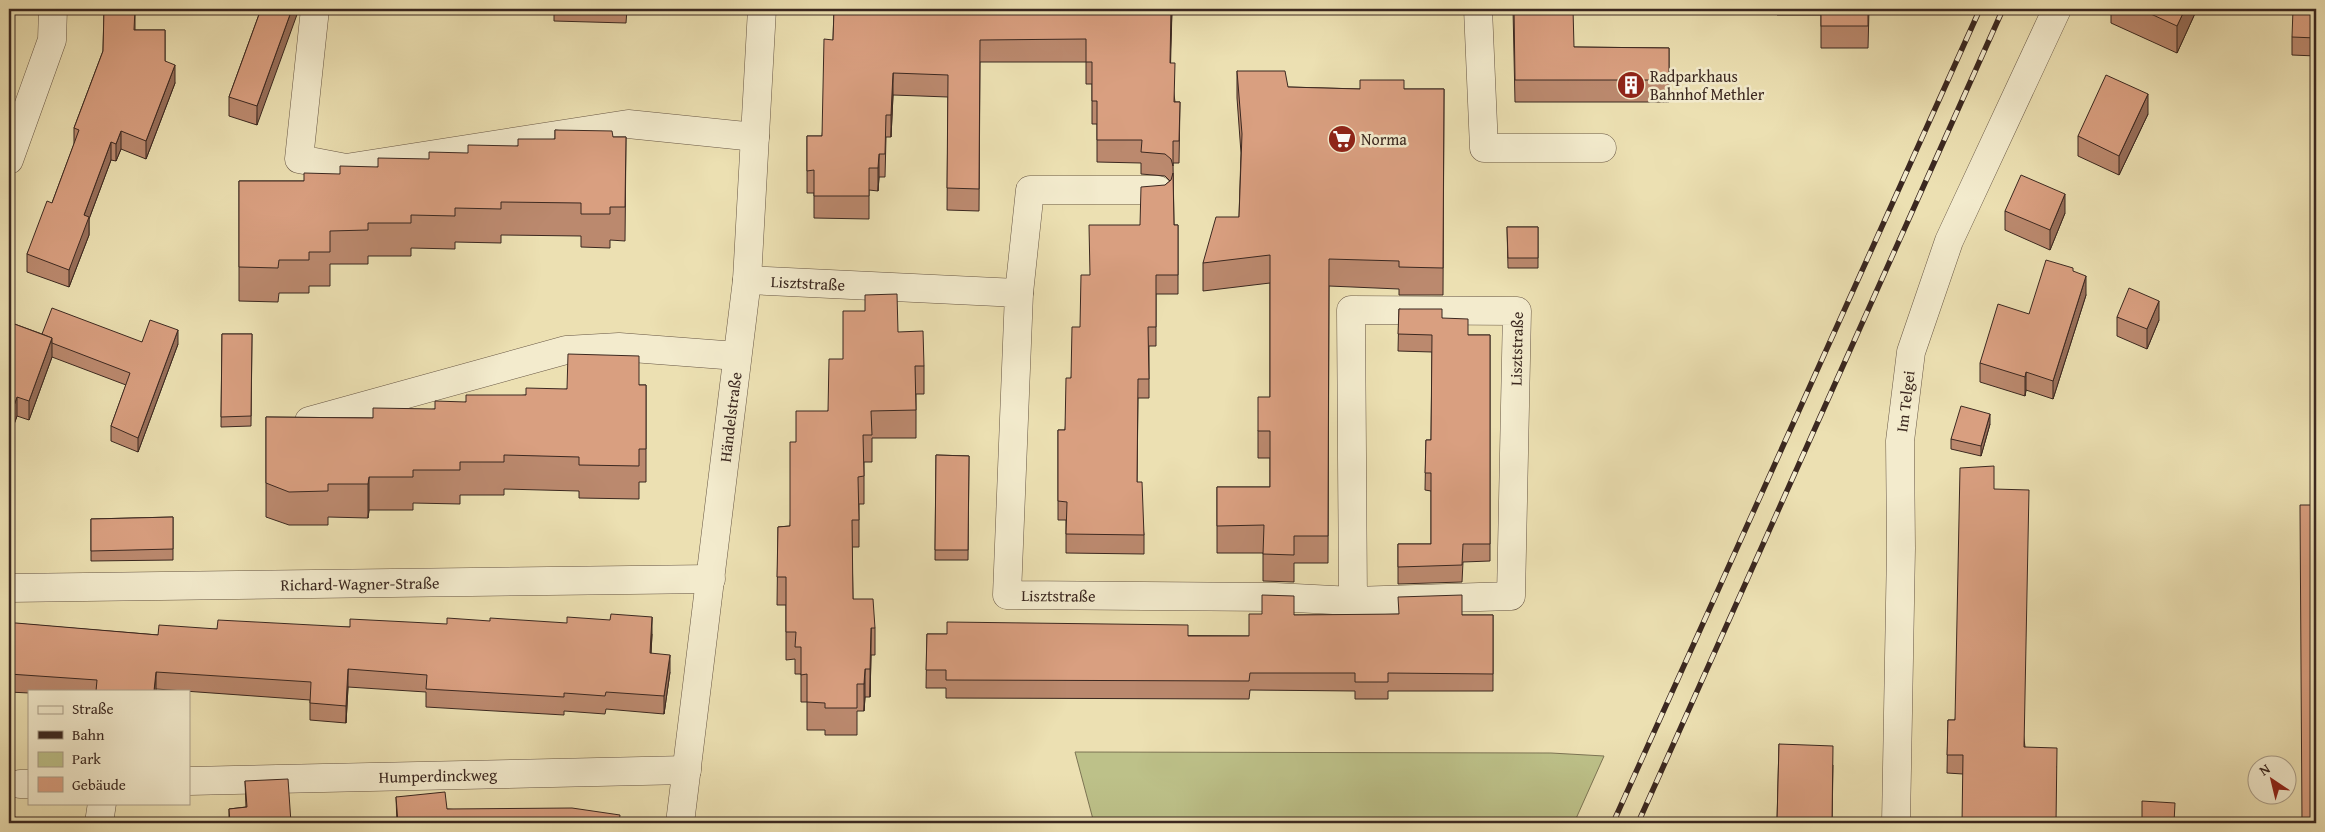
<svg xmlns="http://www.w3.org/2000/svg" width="2325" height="832" viewBox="0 0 2325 832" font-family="'Gentium Book Plus',serif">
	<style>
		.green { fill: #bdc189; stroke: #7c7454 }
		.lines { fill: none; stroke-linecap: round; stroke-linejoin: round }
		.minor-casing { stroke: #675644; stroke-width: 29 }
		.minor { stroke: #f3ebcd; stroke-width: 28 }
		.rail-casing { stroke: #3b2820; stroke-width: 5.5 }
		.rail { stroke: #f3ebcd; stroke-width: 4; stroke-dasharray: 11; stroke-linecap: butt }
		.wall { fill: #bb896e; stroke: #3b2820 }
		.shaded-wall { fill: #986f5a; stroke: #3b2820 }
		.building { fill: #d99f80; stroke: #3b2820 }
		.labels { text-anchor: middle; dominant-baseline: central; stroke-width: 5; stroke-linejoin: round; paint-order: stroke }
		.poi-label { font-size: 16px; fill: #3b2820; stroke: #f3ebcd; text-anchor: start }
		.street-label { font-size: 16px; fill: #3b2820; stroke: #f3ebcd }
	</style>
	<rect width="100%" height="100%" fill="#ece0b2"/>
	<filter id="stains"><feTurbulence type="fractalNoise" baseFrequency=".004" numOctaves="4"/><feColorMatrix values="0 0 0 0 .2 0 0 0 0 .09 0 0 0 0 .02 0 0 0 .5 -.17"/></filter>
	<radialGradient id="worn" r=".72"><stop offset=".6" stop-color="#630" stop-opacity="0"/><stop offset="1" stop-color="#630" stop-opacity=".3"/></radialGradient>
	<polygon class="green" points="1075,752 1551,753 1604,756 1574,823 1094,823"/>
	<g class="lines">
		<defs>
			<g id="minor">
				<polyline points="315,9 299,159 346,168 628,124 755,137"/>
				<polyline points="1478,9 1484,148 1602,148"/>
				<polyline points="9,160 52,40 53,9"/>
				<path id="s1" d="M 747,280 L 1019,293 L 1007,595 L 1275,597 L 1353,601 L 1511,596 L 1517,311 L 1351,310 L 1353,601"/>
				<polyline points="1019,293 1030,190 1158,190"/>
				<polyline points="309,421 566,350 619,347 737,356"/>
				<path id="s2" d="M 9,588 L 711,579"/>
				<path id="s3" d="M 189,781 L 687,770"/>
				<polyline points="20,784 29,784"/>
				<polyline points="99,823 102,803"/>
				<path id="s4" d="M 680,823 L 747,280 L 762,9"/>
				<path id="s5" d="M 1896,823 L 1901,548 L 1900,441 L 1911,352 L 1949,241 L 2057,9"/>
			</g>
		</defs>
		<use href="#minor" class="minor-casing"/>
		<use href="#minor" class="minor"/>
		<defs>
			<g id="rail">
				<polyline points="1613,823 1980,9"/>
				<polyline points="1638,823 2003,9"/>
			</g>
		</defs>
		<use href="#rail" class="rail-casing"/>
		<use href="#rail" class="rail"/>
	</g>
	<g class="wall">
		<polygon points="75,9 135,9 135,30 165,30 165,62 175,83 146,159 121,149 116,161 111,160 89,219 89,235 69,287 27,272 27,254 52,203 74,144 74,128 103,51 104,11 75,10"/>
		<polygon points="261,9 257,125 229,116 229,97"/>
		<polygon points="510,9 627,9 626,23 554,21 554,14 510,14"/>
		<polygon points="834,9 1172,9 1170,63 1175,102 1180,102 1179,163 1173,163 1174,225 1178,225 1178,294 1156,294 1156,346 1149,346 1149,398 1138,398 1137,482 1144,535 1144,554 1066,553 1066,520 1058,520 1058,430 1065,430 1071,378 1090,275 1140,225 1165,185 1170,181 1165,176 1141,174 1141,163 1097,162 1097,124 1092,124 1092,84 1086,84 1086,62 980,62 979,211 947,210 948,97 893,95 891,137 886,137 885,177 879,177 878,191 869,190 869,219 814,218 814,193 807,193 807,136 822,136 833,40"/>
		<polygon points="1513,9 1574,47 1669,48 1669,102 1515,102"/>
		<polygon points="1777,9 1869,9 1868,48 1821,48 1821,15 1777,15"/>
		<polygon points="2111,9 2197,9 2177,53 2111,23"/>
		<polygon points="2316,9 2316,56 2292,55 2292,37"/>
		<polygon points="1237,71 1288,87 1360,89 1444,89 1443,295 1399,295 1399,289 1329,286 1328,563 1294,563 1294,582 1263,581 1263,553 1217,553 1217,487 1270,487 1270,458 1258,458 1258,431 1270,397 1270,283 1203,291 1203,263 1239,217 1241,153 1237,98"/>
		<polygon points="2148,114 2119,175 2078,156 2078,136"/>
		<polygon points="555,130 613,137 626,137 625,241 610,240 610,248 581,247 581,236 501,235 501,243 455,242 455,249 411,248 411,256 368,256 368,264 330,264 330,286 309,286 309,293 279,293 278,302 239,301 239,181 304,181 378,167 518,146 555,139"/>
		<polygon points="2005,211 2065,213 2050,250 2005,230"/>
		<polygon points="1507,227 1538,227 1538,268 1508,268"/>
		<polygon points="2073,271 2086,295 2053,399 2026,390 2025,396 1980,382 1980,363 2029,314"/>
		<polygon points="1399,309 1442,318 1468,335 1490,335 1490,561 1463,562 1462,582 1398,584 1398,544 1431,544 1431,491 1425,490 1426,440 1431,440 1432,352 1398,351"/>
		<polygon points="2117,317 2159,320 2147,349 2117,336"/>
		<polygon points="9,322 42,334 142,342 178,344 138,452 111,441 111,426 126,385 52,357 29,420 17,416 9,438"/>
		<polygon points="898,332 924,366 924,394 916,394 916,438 872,438 872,462 864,462 864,504 859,504 859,547 852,547 853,599 875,628 875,655 871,655 870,697 865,697 864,711 857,711 857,735 825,735 825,730 807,730 807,702 801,702 801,674 795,674 795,659 786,660 786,605 777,605 778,527 790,526 796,442 828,411 843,359"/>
		<polygon points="222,334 252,334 251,426 221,427"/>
		<polygon points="639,385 646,385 646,482 639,482 639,499 579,498 579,491 504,489 504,495 460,495 460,504 413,503 413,510 369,510 368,518 328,517 328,525 289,525 266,517 266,417 373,418 435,409 466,402 526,395 567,389"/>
		<polygon points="1990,424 1981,456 1951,449 1951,439"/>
		<polygon points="936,455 969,456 968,560 935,560"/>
		<polygon points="1994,489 2025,747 2057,767 1963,774 1947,773 1948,720 1955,720"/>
		<polygon points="173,517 173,560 91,561 91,519"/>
		<polygon points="1294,615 1493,615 1493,691 1388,691 1388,699 1355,699 1355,691 1250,690 1249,699 946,698 946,688 926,688 927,634 1249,636"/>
		<polygon points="9,623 158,635 217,629 350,627 652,634 651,653 670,672 664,714 606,709 605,714 564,711 564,715 426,707 426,692 348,687 346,723 310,720 310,700 156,689 156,691 29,691 29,693 9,692"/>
		<polygon points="1779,744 1833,765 1832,823 1777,823"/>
		<polygon points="245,781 291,823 229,823 229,809 246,807"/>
		<polygon points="396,797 447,809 620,823 397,823"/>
	</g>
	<g class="shaded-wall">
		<polygon points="292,9 299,9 257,125 257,106"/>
		<polygon points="1171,9 1172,9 1170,85 1170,63"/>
		<polygon points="2185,9 2197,9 2177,53 2177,26"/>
		<polygon points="175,65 175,83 146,159 146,141"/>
		<polygon points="893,73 893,95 891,137 891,115"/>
		<polygon points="2148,94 2148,114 2119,175 2119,156"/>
		<polygon points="121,131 121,149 116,161 116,144"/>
		<polygon points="111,142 111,160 89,219 89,235 69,287 69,270 84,215"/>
		<polygon points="879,154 879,177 878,191 878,168"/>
		<polygon points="2065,194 2065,213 2050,250 2050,230"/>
		<polygon points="2086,276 2086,295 2053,399 2053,381"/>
		<polygon points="2159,301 2159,320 2147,349 2147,329"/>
		<polygon points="178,330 178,344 138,452 138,438"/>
		<polygon points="52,338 52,357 29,420 29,401"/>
		<polygon points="2026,372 2026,390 2025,396 2025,377"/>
		<polygon points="17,397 17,416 9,438 9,420"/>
		<polygon points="1990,414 1990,424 1981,456 1981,446"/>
		<polygon points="369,477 369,510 368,518 368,484"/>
		<polygon points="652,617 652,634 650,671 650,653"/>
		<polygon points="871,628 871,655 870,697 870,669"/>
		<polygon points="670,655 670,672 664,714 664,696"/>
		<polygon points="348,669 348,687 346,723 346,706"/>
		<polygon points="865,669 865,697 864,711 864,684"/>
		<polygon points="156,672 156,691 154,691"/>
	</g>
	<g class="building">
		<polygon points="104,9 135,9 134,30 165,30 165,61 175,65 146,141 121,131 116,144 111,142 84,215 89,217 69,270 27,254 47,201 52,203 79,130 74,128 103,51"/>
		<polygon points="261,9 292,9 257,106 229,97"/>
		<polygon points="834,9 1171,9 1170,63 1175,63 1174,102 1180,102 1179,141 1173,141 1173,166 1171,159 1165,154 1141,152 1142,140 1097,140 1097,101 1092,101 1092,62 1086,62 1086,39 980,40 979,189 947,188 948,75 893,73 891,115 886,115 885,154 879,154 878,168 869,168 869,196 814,196 814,170 807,171 807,136 822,136 824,39 833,40"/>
		<polygon points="1514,9 1573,9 1574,47 1669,48 1669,80 1515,80"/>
		<rect x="1821" y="9" width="47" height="17"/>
		<polygon points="2140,9 2185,9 2177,26"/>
		<polygon points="2293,9 2316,9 2316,38 2292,37"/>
		<polygon points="1237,71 1285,71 1288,87 1360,89 1360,80 1404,80 1404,89 1444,89 1443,268 1399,267 1399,261 1329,259 1328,536 1294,536 1294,555 1263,554 1264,525 1217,526 1217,487 1270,487 1270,431 1258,431 1258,397 1270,397 1270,255 1203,263 1216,217 1239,217 1242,134"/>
		<polygon points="2106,75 2148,94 2119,156 2078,136"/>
		<polygon points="555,130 612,131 613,137 626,137 625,207 610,207 610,214 581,214 581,203 501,202 501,209 455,208 455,216 411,215 411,223 368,223 368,230 330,231 330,252 309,252 309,260 279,260 278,268 239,267 239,181 304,181 304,173 340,174 340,166 378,167 378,158 429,159 429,152 468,153 468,145 518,146 518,139 555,139"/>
		<polygon points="1173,173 1174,225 1178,225 1178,275 1156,275 1156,327 1148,327 1149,379 1138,379 1137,482 1142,482 1144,535 1066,534 1067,502 1058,501 1058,430 1065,430 1066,378 1071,378 1072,327 1080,327 1081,275 1090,275 1089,225 1140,225 1141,187 1165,185 1171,180"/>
		<polygon points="2021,175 2065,194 2050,230 2005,211"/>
		<polygon points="1507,227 1538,227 1538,258 1508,258"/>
		<polygon points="2046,260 2073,268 2073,271 2086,276 2053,381 2026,372 2025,377 1980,363 1998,304 2029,314"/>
		<polygon points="2129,288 2159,301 2147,329 2117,317"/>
		<polygon points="897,294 898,332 923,331 924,366 915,366 916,410 871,411 872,435 863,435 864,476 858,477 859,520 852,520 853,599 873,599 875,628 871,628 870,669 865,669 864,684 857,684 857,708 825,708 825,703 807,702 807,674 801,675 801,647 795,647 796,632 786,632 786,577 777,577 778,527 790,526 790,442 796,442 796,411 828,411 829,359 843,359 843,311 865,311 865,295"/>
		<polygon points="52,308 142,342 150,320 178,330 138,438 111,426 130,373 52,343 52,338 42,334"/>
		<polygon points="1399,309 1442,309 1442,318 1468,319 1468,335 1490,335 1490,544 1463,544 1462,565 1398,567 1398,544 1431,544 1431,473 1425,473 1426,440 1431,440 1432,335 1398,334"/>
		<polygon points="9,322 52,338 29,401 17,397 9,420"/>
		<polygon points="222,334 252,334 251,416 221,417"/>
		<polygon points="568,354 639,356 639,385 646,385 646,449 639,449 639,466 579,465 579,457 504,455 504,462 460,462 460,470 413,470 413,477 369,477 368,484 328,484 328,491 289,492 266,483 266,417 373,418 373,408 435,409 435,401 466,402 466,395 526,395 526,388 567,389"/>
		<polygon points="1961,406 1990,414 1981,446 1951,439"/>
		<polygon points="936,455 969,456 968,550 935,550"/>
		<polygon points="1994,466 1994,489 2029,490 2024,747 2057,748 2056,823 1962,823 1963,755 1947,755 1948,720 1955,720 1960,468"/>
		<polygon points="2300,505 2316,505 2316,823 2302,823"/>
		<polygon points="173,517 173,549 91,551 91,519"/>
		<polygon points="1262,595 1294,596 1294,615 1399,614 1398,597 1462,595 1462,615 1493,615 1493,674 1388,673 1388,682 1355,682 1355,673 1250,673 1249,681 946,680 946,670 926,670 927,634 947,634 947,622 1188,625 1188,636 1249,636 1249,614 1262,614"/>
		<polygon points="611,614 652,617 650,653 670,655 664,696 606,692 605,696 564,693 564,697 426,689 427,675 348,669 346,706 310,703 311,682 156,672 154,691 96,691 97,680 9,674 9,623 16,623 158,635 159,625 217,629 218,620 350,627 350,619 447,624 447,618 490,621 490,618 567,623 567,617 610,620"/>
		<polygon points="1779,744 1833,746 1832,823 1785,823 1785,821 1777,821"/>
		<polygon points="288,779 291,823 230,823 229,809 247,807 245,781"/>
		<polygon points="445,792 447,809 572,808 620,815 619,823 398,823 396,797"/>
		<polygon points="2142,801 2175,803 2174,823 2142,823"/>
		<polygon points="9,809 20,823 9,823"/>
	</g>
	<defs>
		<symbol id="building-disc" viewBox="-11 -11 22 22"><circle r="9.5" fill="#8f2418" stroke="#f3ebcd"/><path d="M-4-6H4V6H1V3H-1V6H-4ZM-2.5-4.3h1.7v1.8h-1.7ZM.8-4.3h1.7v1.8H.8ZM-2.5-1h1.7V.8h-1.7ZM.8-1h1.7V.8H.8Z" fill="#fff"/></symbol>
		<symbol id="supermarket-disc" viewBox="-11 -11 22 22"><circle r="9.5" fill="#8f2418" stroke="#f3ebcd"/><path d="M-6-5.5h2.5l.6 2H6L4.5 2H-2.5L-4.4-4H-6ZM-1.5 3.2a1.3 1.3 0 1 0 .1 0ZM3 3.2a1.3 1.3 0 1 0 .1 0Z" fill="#fff"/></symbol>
	</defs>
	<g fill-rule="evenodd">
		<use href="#building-disc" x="1615" y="69" width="32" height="32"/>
		<use href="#supermarket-disc" x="1326" y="123" width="32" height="32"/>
	</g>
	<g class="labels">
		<g class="poi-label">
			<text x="1650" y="76">Radparkhaus<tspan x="1650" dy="18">Bahnhof Methler</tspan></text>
			<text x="1361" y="139">Norma</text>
		</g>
		<g class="street-label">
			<text stroke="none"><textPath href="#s1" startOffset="61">Lisztstraße</textPath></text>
			<text stroke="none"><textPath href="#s1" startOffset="1326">Lisztstraße</textPath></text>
			<text stroke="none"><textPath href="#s5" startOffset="422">Im Telgei</textPath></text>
			<text stroke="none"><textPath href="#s4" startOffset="409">Händelstraße</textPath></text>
			<text stroke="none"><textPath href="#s2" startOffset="351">Richard-Wagner-Straße</textPath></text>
			<text stroke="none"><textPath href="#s1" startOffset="626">Lisztstraße</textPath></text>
			<text stroke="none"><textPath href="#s3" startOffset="249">Humperdinckweg</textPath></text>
		</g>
	</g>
	<rect width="2325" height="832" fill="none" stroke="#ece0b2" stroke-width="30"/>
	<rect x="10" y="10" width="2305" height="812" fill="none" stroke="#3b2820" stroke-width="2.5"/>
	<rect x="15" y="15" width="2295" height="802" fill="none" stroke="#3b2820"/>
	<rect x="28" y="690" width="162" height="115" fill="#f3ebcd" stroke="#a99d88"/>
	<rect x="38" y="706" width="25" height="8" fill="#f3ebcd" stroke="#a99d88"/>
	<text x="72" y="714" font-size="15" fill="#3b2820">Straße</text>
	<rect x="38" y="731" width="25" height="8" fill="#3b2820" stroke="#a99d88"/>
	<text x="72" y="740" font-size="15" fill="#3b2820">Bahn</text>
	<rect x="38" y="752" width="25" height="15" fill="#bdc189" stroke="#a99d88"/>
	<text x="72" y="764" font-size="15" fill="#3b2820">Park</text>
	<rect x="38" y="777" width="25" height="15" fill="#d99f80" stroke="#a99d88"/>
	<text x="72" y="790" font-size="15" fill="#3b2820">Gebäude</text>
	<g transform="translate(2272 780) rotate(325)"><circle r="24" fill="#f3ebcd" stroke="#a99d88"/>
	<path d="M0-4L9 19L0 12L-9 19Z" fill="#8f2418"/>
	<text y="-8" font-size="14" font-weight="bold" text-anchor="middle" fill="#3b2820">N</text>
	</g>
	<rect width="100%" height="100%" filter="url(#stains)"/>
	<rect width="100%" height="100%" fill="url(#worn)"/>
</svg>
